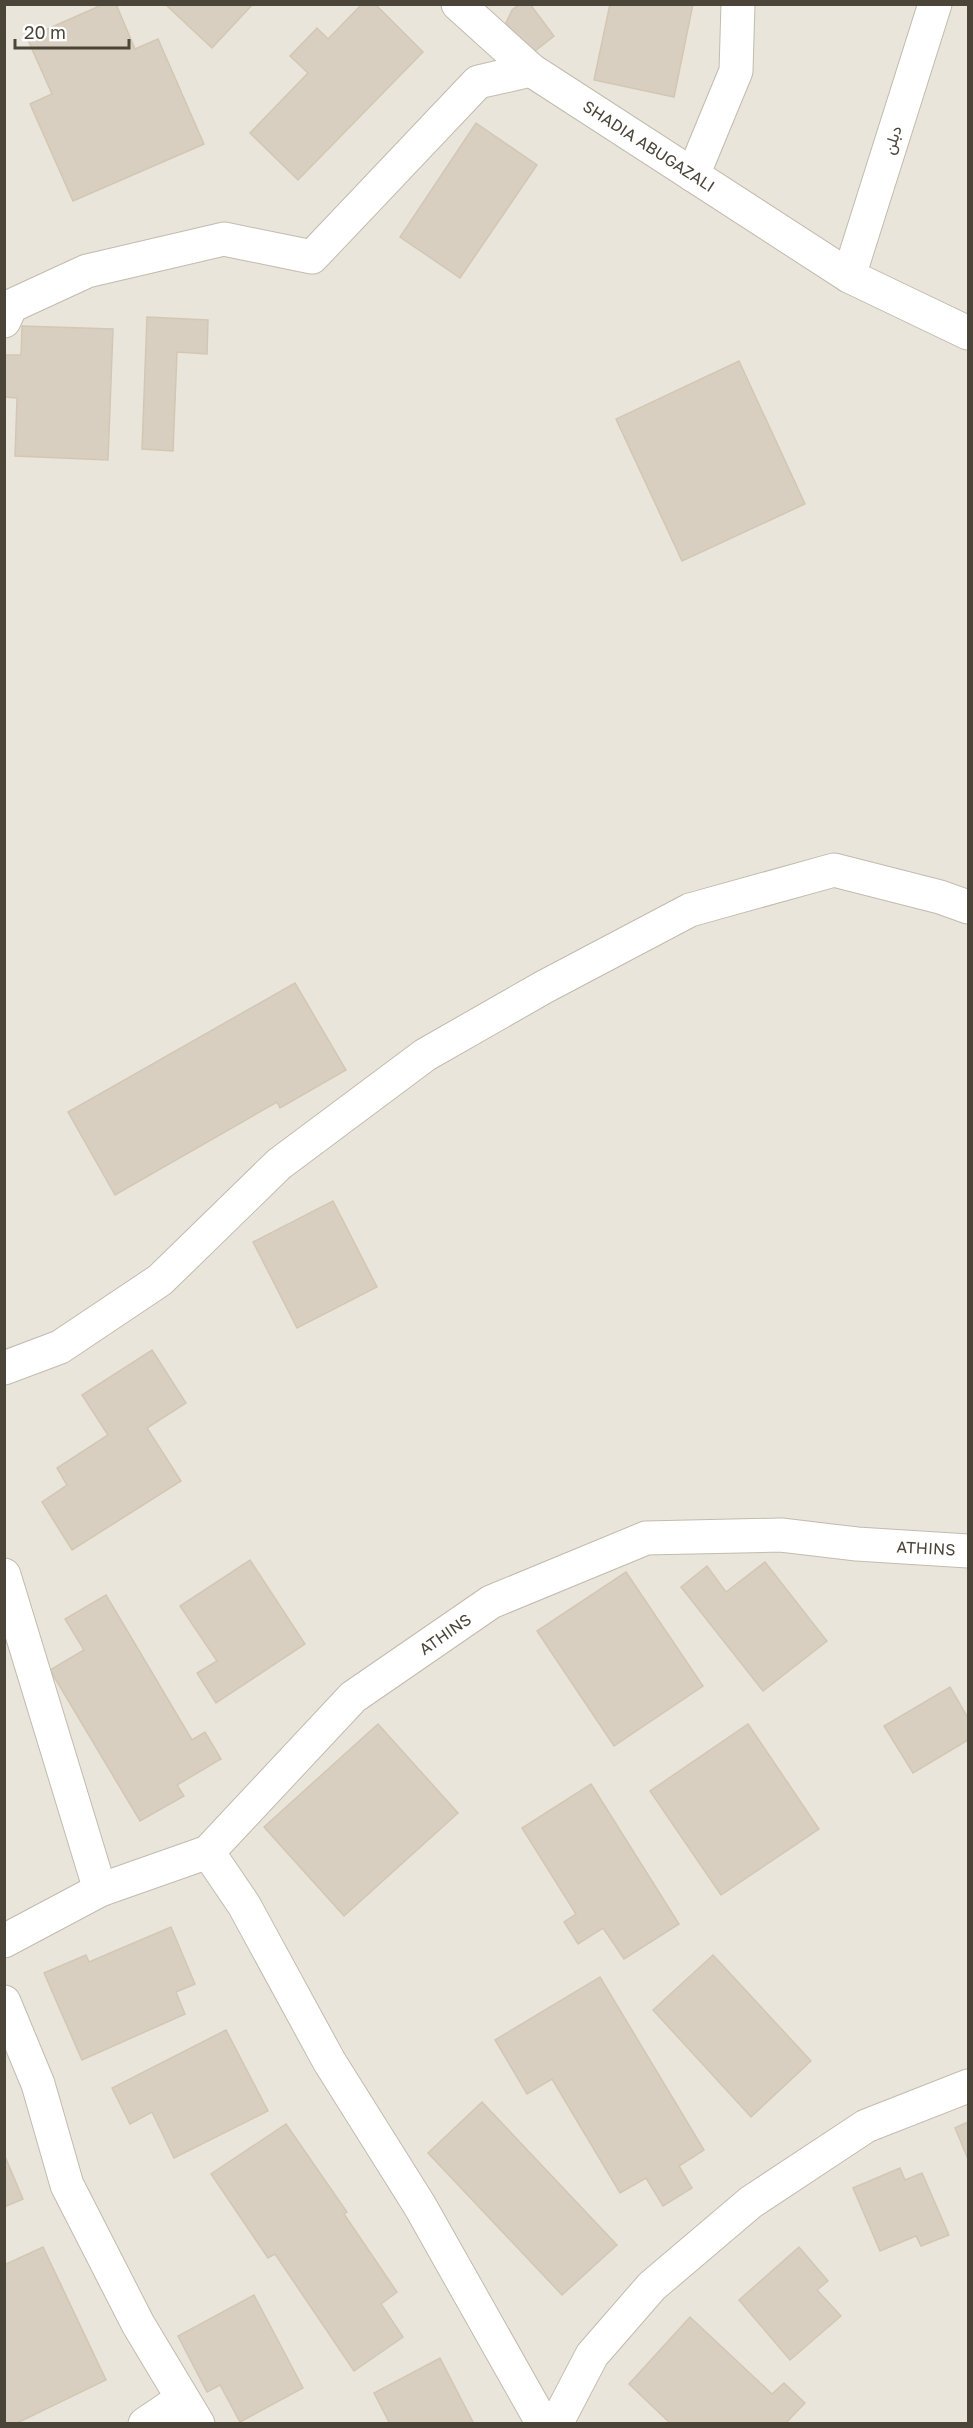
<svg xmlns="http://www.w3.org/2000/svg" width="973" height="2428" viewBox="0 0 973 2428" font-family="'Golos Text',Vazirmatn,sans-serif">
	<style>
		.residential { fill: #eae5da }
		.building { fill: #d8cfc1; stroke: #d3c7b4; stroke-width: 1.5 }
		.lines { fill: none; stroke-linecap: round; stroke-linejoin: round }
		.minor-casing { stroke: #c2bbae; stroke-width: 35 }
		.minor { stroke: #fff; stroke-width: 33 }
		.labels { text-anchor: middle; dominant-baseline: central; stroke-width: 5; stroke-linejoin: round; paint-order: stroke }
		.street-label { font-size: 16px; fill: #4b4439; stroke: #fff }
	</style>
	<rect width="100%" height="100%" fill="#f6f3ec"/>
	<rect class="residential" x="5" y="5" width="963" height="2418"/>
	<g class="building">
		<polygon points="104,4 116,4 135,49 158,39 204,144 73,201 30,104 52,94 27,38"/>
		<polygon points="165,4 253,4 212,48"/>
		<polygon points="362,4 375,4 423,52 298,180 250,133 308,73 290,56 317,28 328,39"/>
		<polygon points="520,4 530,4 554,36 530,55 506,23 512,10"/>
		<polygon points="610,4 693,4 674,97 594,80"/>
		<polygon points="476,123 537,165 460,278 400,237"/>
		<polygon points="147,317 208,320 207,354 177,352 173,451 142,449"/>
		<polygon points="22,326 113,329 108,460 15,456 17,398 4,397 4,355 21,355"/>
		<polygon points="739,361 805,504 682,561 616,419"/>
		<polygon points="295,983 346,1070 280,1108 277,1102 115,1195 68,1112"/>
		<polygon points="333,1201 377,1287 297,1328 253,1242"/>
		<polygon points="152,1350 186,1403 147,1428 181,1481 72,1550 42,1502 67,1485 57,1468 108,1435 82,1395"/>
		<polygon points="250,1560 305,1644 216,1703 197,1673 217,1661 180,1606"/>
		<polygon points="765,1562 827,1641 763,1691 681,1587 707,1566 726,1592"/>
		<polygon points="626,1572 703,1686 614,1746 537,1631"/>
		<polygon points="106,1595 192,1740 205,1732 221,1759 177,1785 184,1796 140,1821 50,1670 84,1650 65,1619"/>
		<polygon points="950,1687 968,1718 968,1740 913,1773 884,1726"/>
		<polygon points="378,1724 458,1813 344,1916 264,1827"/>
		<polygon points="748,1724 819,1829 721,1895 650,1791"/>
		<polygon points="591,1784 679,1924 624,1959 603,1928 578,1944 564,1922 576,1914 522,1828"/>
		<polygon points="171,1927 195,1984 176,1992 185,2014 82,2060 44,1973 86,1955 89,1962"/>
		<polygon points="713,1955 811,2061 751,2117 653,2010"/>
		<polygon points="600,1977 704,2150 679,2166 692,2188 663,2206 646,2178 620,2193 552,2079 527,2094 495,2040"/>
		<polygon points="226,2030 268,2111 174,2158 152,2112 130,2124 112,2088"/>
		<polygon points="482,2102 617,2245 562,2295 428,2153"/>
		<polygon points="968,2122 968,2159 955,2128"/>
		<polygon points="286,2124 347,2212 344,2214 397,2292 381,2304 403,2337 354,2371 275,2254 268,2258 211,2174"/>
		<polygon points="4,2154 23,2199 4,2207"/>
		<polygon points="900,2168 905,2180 922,2173 949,2235 921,2246 916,2236 880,2251 853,2188"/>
		<polygon points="43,2247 106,2380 15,2424 4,2424 4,2265"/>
		<polygon points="799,2247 828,2281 817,2290 841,2316 790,2360 739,2300"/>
		<polygon points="254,2295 303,2388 240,2422 220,2385 207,2392 178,2336"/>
		<polygon points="690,2317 772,2394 784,2383 805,2403 785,2424 671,2424 629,2384"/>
		<polygon points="440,2358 474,2424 390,2424 374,2393"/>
	</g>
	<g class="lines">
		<defs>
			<g id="minor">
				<polyline points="458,4 531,70 849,276 968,333"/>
				<polyline points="693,175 736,71 738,4"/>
				<polyline points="849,276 935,4"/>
				<polyline points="4,321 11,306 87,271 224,239 312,257 478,82 531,70"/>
				<polyline points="4,1368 60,1347 160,1280 279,1164 425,1055 544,987 690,910 834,870 940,897 968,907"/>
				<polyline points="4,1575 100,1890"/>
				<polyline points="208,1852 244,1905 329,2061 420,2206 543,2424"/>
				<polyline points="4,1941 100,1890 208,1852 353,1697 491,1602 646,1538 781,1535 857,1544 968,1551"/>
				<polyline points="4,2002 38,2084 67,2185 138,2324 198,2424"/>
				<polyline points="145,2424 182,2399"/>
				<polyline points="556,2424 592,2355 652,2286 751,2202 866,2126 968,2086"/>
			</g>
		</defs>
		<use href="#minor" class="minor-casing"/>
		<use href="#minor" class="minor"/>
	</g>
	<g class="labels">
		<g class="street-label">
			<text transform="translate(892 140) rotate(-73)">دبلن</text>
			<text transform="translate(649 146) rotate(33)">SHADIA ABUGAZALI</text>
			<text transform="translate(926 1548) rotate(3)">ATHINS</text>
			<text transform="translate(445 1634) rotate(-35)">ATHINS</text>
		</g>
	</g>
	<rect width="973" height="2428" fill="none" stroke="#4b4439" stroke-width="12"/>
	<path d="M15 39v9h114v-9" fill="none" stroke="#4b4439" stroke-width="3"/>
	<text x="24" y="39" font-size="18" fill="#4b4439" stroke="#ffffff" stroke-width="4.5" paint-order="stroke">20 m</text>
</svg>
